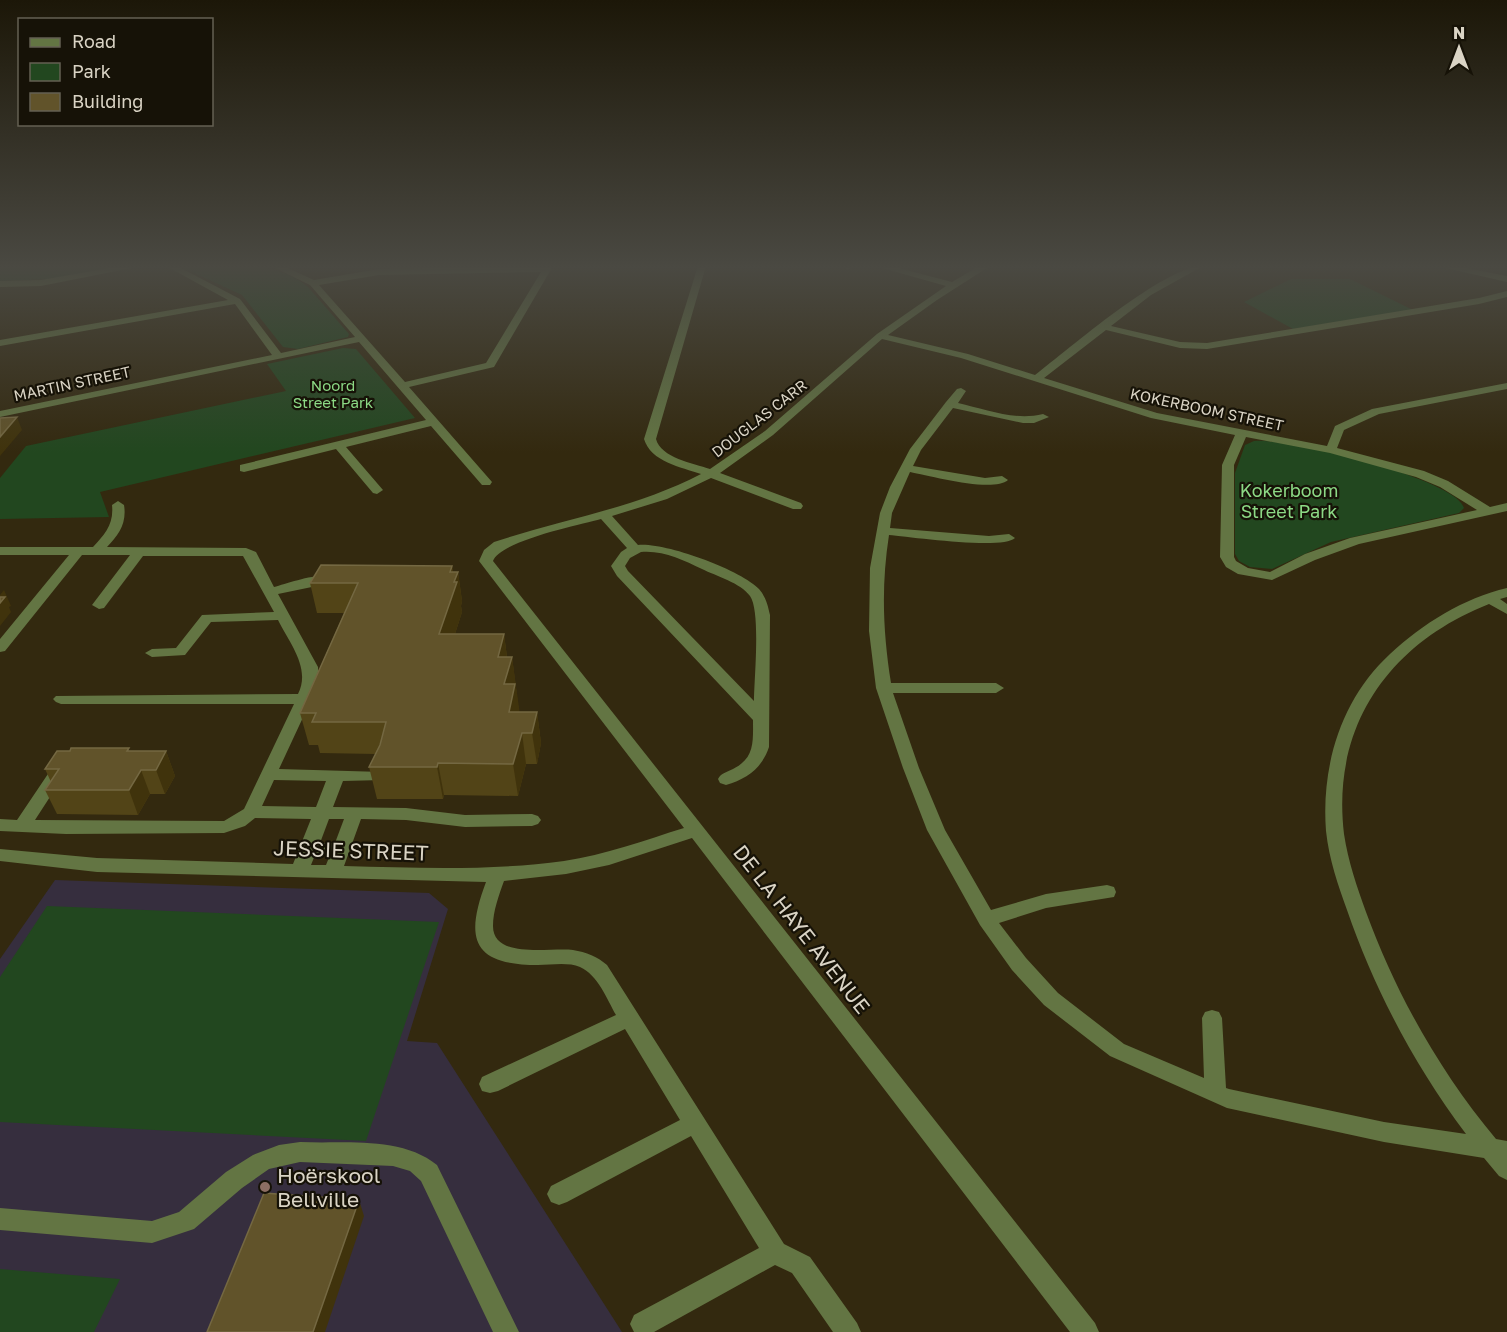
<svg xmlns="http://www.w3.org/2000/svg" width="1507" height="1332" viewBox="0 0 1507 1332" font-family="'Golos Text',sans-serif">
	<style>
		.education { fill: #362e3e }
		.green { fill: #22471f }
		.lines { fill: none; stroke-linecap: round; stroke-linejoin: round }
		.minor { fill: #637543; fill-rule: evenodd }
		.wall { fill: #524417 }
		.shaded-wall { fill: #40330c }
		.building { fill: #61532a; stroke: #746842; stroke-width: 1.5 }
		.education-dot { fill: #8d6e63; stroke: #161207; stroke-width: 2 }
		.labels { text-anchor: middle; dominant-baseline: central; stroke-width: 4.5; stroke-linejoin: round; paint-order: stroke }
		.far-street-label { font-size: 15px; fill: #dad4c5; stroke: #161207 }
		.far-park-label { font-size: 15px; fill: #8cd985; stroke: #161207 }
		.park-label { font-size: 18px; fill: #8cd985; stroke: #161207 }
		.near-street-label { font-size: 21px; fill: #dad4c5; stroke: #161207 }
		.near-poi-label { font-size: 21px; fill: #dad4c5; stroke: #161207; text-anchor: start }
	</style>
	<rect width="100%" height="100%" fill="#33290f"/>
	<polygon class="education" points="55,880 429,893 448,909 407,1041 437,1043 622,1332 0,1332 0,959"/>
	<g class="green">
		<polygon points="0,266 126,266 51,279 0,281"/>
		<path d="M 179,266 C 222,266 272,258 308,287 L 349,334 L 348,337 L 298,349 L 283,347 L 242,295 Z"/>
		<polygon points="1291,279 1350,279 1413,310 1293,329 1244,302"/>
		<polygon points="343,348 356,349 415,418 100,492 109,517 0,519 0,478 26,446 286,391 267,364"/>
		<path d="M 1254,441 C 1284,437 1458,479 1464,508 L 1459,513 L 1331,542 L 1272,569 L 1250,567 L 1239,561 L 1235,554 L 1235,473 L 1245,445 Z"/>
		<polygon points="47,906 439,922 366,1141 0,1122 0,977"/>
		<polygon points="0,1269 120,1279 94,1332 0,1332"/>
	</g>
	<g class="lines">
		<g class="minor">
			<polygon points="121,266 142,266 41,286 0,287 0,281 41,280"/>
			<path d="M 166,266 L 177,266 L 240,299 L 281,353 L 355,337 L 310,285 L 271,266 L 283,266 L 314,280 L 379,269 L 553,266 L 494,367 L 409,387 L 492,482 L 490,485 L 482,485 L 431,426 L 346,447 L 383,490 L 377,494 L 373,493 L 336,449 L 244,472 L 240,471 L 240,465 L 426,420 L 359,342 L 0,417 L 0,411 L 272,355 L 235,304 L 0,346 L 0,340 L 228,300 ZM 541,272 L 486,363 L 405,382 L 319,285 L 379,275 Z"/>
			<path d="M 698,266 L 706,266 L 656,439 C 661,458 693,463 710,469 L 765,431 L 877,334 L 946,286 L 875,266 L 891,266 L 952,282 L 979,266 L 990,266 L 937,300 L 888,335 L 968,354 L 1035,375 C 1069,349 1164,266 1203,266 L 1151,295 L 1111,326 L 1180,342 L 1207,343 L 1479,298 L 1507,291 L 1507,297 L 1479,304 L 1207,349 L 1180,348 L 1106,330 L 1044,378 L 1157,413 L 1327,446 L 1335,426 L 1372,409 L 1507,383 L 1507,389 L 1379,414 L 1344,430 L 1337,448 L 1424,471 L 1448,481 L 1490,507 L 1507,503 L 1507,511 L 1359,544 L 1315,560 L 1272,580 L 1238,574 L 1226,567 L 1220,557 L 1222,465 L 1235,435 L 1151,418 L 961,358 L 882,339 L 773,435 L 720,473 L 801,503 L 803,506 L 801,509 L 793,509 L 711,478 L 667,499 L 612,516 L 638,545 C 665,542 741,570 759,589 C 766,597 768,606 770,615 L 769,747 C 762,768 747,779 726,785 L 720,783 L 718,779 C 721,773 727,772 733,769 C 755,758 753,741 753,720 L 617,576 L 611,566 L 621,552 L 627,548 L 601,519 C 579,525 500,541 493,561 L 1095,1323 L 1099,1332 L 1070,1332 L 692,838 L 609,865 L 566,874 L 504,881 C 499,895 493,911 493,926 C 493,960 551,947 573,950 C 586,952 598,957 607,965 L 784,1244 L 810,1257 L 857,1323 L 861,1332 L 833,1332 L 792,1273 L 775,1265 L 654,1332 L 634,1332 L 630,1324 L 634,1315 L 759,1248 L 691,1136 L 567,1202 L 559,1205 L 551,1202 L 547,1194 L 551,1186 L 680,1120 L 625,1029 L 498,1091 L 490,1093 L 482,1091 L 479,1084 L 482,1077 L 616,1015 C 607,999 598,975 580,967 C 568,962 551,965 538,965 C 471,965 465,938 486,882 L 97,872 L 0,861 L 0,849 L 97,858 L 293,864 L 311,819 L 255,818 L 245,826 L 224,833 L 66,834 L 0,831 L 0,819 L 17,820 L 56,762 L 68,762 L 70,766 L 35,820 L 224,821 L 244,809 L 294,704 L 61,704 L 56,702 L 53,699 L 56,696 L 298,694 C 311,668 290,644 278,620 L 211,622 L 185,655 L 152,657 L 145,653 L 152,649 L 176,648 L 202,615 L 274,612 L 243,556 L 143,556 L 104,608 L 99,609 L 92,605 L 130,555 L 82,555 L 5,651 L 0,652 L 0,639 L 69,555 L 0,555 L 0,547 L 93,547 C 105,534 114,524 112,505 L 118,501 L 124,505 C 127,523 119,535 107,547 L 246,548 L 256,552 L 274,587 C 289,583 327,569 338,579 L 336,582 L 278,594 L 318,667 L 319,683 L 279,769 L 383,772 L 385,776 L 383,780 L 343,781 L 333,807 L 406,808 L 465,815 L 532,814 L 538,816 L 541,820 L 538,824 L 532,826 L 465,827 L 406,820 L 361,819 L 344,866 C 418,868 491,871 564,861 C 605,855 645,840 684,828 L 479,561 L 484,550 L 494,542 C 563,519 636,508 701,474 C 681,467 651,462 644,439 ZM 1246,437 L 1330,453 L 1416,477 L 1440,487 L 1477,510 L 1350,538 L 1305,554 L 1270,572 L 1248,568 L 1236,561 L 1234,557 L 1234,465 ZM 641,552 C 663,550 683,560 702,569 C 716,576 741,583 750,596 C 761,611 754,680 754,701 L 628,571 L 625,566 L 630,558 ZM 274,780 L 326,781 L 316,807 L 262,806 ZM 329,819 L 344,819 L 335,843 L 320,843 ZM 315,855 L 330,855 L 326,865 L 311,865 Z"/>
			<polygon points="853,266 848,270 844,267 844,266"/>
			<polygon points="1437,266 1456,266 1507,276 1507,282"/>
			<path d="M 961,388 L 966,391 L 958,403 C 985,409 1014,421 1043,414 L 1049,417 L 1034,423 L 1023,423 L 953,408 L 921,450 L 913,466 L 985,478 L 1002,476 L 1008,480 C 993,493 931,476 910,472 L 892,513 L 890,528 L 989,536 L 1009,534 L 1015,538 C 1003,550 911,537 889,535 C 881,587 883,632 891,683 L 996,683 L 1004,688 L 996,693 L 893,693 L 919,768 L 945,830 L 991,910 L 1046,894 L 1107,885 L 1114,887 L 1116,892 L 1114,897 L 1046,908 L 999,923 L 1026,958 L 1058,993 L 1124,1044 L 1204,1078 L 1202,1018 L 1205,1012 L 1212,1010 L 1219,1012 L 1222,1018 L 1226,1088 L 1229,1089 L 1384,1122 L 1466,1134 C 1415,1066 1375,991 1347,910 C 1338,885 1329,859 1326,831 C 1321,766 1341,699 1390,654 C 1422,624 1464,598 1507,588 L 1507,597 L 1500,599 L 1507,604 L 1507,614 L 1489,604 C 1390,643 1331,725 1344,834 C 1348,861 1357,887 1366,912 C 1396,994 1440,1072 1496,1139 L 1507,1141 L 1507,1180 L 1499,1176 L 1484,1158 L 1384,1142 L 1227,1108 L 1110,1056 L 1044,1005 L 1012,970 L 980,925 L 927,830 L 903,768 L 876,688 L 869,631 L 870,568 L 880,513 L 890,487 L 910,449 L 946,402 L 957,389 Z"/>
			<path d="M 300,1142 C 344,1144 401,1136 437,1165 L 519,1332 L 493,1332 L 421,1181 L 410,1171 L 393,1166 L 300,1162 L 269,1169 L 242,1188 L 194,1229 L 152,1243 L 0,1230 L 0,1208 L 152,1221 L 179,1212 L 226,1172 L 253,1155 L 279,1145 Z"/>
		</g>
	</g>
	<g class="wall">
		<polygon points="452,566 453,572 458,572 462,601 461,606 462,612 455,634 504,634 507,657 512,657 519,712 537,712 541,743 537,764 526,764 518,796 444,795 443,799 377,799 369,767 376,754 320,753 318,745 309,745 300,713 344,613 317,613 310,583"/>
		<polygon points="166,751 175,776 165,794 150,794 138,815 57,814 45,790 51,782 45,769"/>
	</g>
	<g class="shaded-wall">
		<polygon points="17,417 22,430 0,456 0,437"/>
		<polygon points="452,566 454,581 458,572 462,601 461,606 462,612 445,665 439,634 450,572"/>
		<polygon points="4,590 11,606 9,607 11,612 0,626 0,595"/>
		<polygon points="504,634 508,665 498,657"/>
		<polygon points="512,657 520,715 513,743 504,684"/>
		<polygon points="537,712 541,743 537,764 532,733"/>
		<polygon points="522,733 526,764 518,796 513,764"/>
		<polygon points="166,751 175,776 165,794 156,770"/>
		<polygon points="438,763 444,795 443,799 437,767"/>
		<polygon points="141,770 150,794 138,815 129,790"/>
		<polygon points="359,1200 364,1216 325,1332 313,1332"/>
	</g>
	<g class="building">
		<polygon points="17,417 0,437 0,418"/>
		<polygon points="321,565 452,566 450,572 458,572 454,582 457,582 439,634 504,634 498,657 512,657 504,684 515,684 509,712 537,712 532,733 522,733 513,764 438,763 437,767 369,767 380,745 386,722 312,722 316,713 300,713 358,583 310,583"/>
		<polygon points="0,597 5,597 0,603"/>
		<polygon points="71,748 129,748 127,751 166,751 156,770 141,770 129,790 45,790 59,769 45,769 57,751 70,751"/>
		<polygon points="264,1193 359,1200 313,1332 207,1332"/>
	</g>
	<linearGradient id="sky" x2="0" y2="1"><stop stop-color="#1c1708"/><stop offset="0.59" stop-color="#4a4942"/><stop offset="1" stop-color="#4a4942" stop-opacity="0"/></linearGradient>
	<rect width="1507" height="453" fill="url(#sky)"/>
	<circle class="education-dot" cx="265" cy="1187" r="6"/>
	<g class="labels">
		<g class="far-street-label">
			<text transform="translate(72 383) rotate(-12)">MARTIN STREET</text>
			<text transform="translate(1207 409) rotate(12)">KOKERBOOM STREET</text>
			<text transform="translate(759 418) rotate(-38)">DOUGLAS CARR</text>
		</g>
		<g class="far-park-label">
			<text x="333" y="385">Noord<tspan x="333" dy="17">Street Park</tspan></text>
		</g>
		<g class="park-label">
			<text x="1289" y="490">Kokerboom<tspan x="1289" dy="21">Street Park</tspan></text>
		</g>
		<g class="near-street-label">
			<text transform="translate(351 850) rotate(2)">JESSIE STREET</text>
			<text transform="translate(802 929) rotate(52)">DE LA HAYE AVENUE</text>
		</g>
		<g class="near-poi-label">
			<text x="277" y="1175">Hoërskool<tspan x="277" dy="24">Bellville</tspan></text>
		</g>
	</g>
	<rect x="18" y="18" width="195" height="108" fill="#161207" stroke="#646053" stroke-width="1.5"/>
	<rect x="30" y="38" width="30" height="9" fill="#637543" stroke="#646053" stroke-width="1.5"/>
	<text x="72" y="48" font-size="18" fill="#dad4c5">Road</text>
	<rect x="30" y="63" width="30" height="18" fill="#22471f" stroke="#646053" stroke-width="1.5"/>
	<text x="72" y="78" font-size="18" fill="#dad4c5">Park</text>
	<rect x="30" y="93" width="30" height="18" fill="#61532a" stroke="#646053" stroke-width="1.5"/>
	<text x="72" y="108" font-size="18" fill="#dad4c5">Building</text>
	<g transform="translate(1459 48)" stroke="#161207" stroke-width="4.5" paint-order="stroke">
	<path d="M0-4.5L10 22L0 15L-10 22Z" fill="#dad4c5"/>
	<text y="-9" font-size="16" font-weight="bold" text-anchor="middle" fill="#dad4c5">N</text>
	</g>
</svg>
